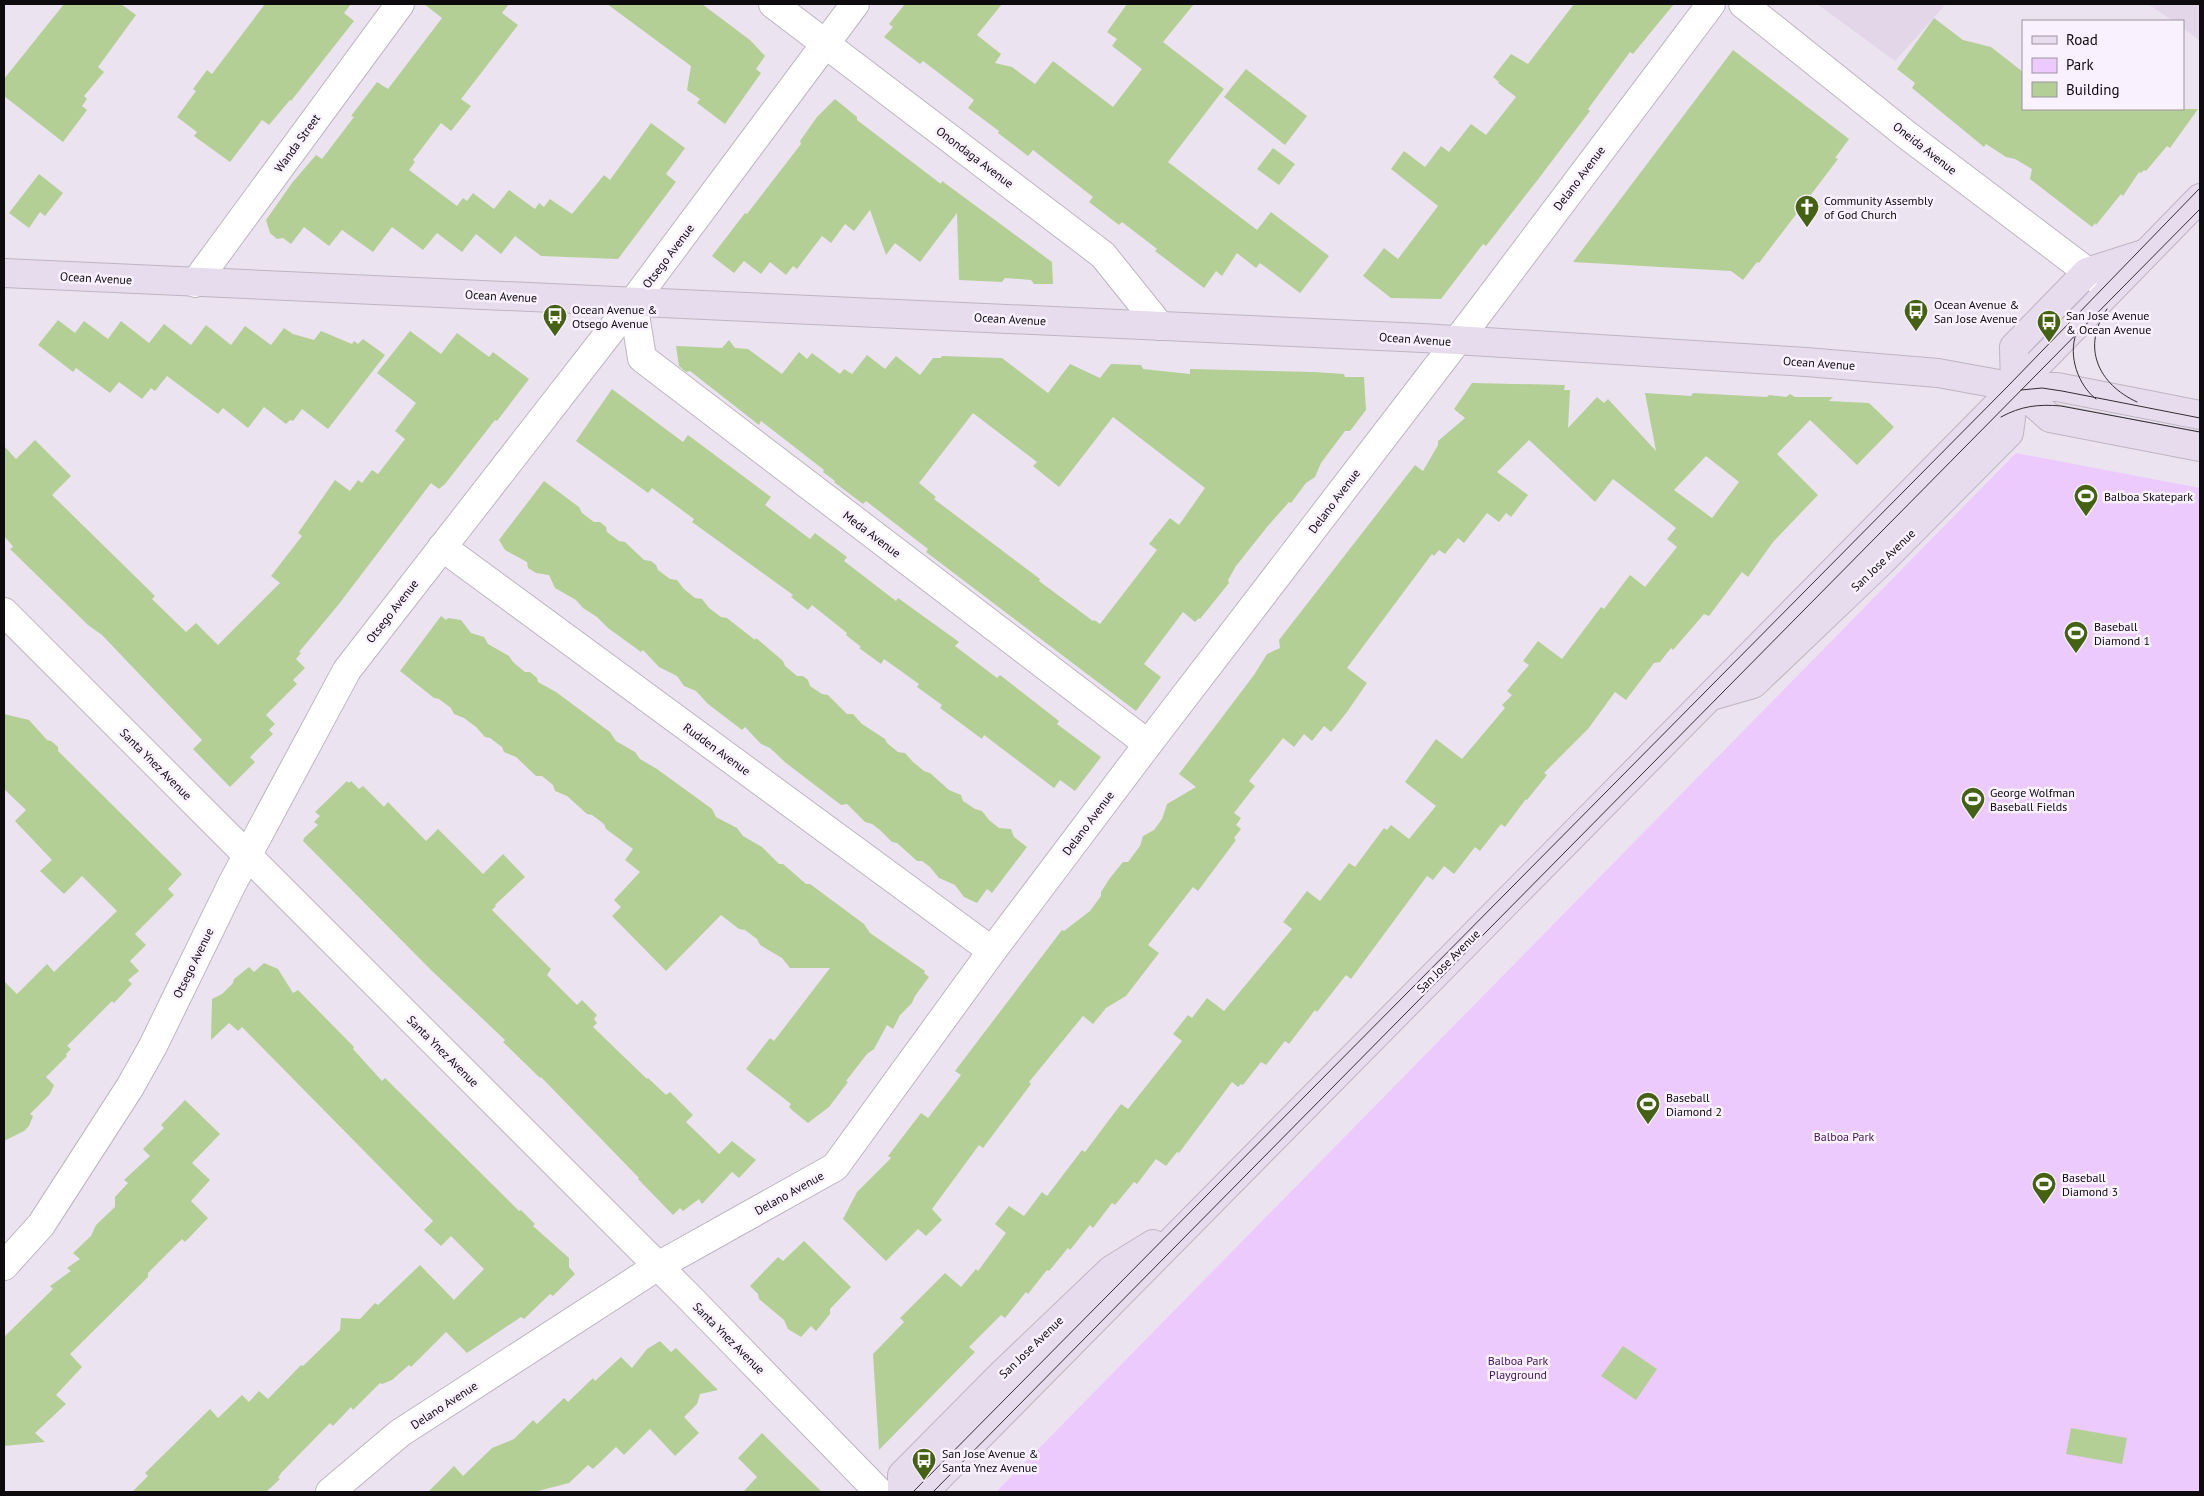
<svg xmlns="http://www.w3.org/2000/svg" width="2204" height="1496" viewBox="0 0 2204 1496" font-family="'PT Sans',sans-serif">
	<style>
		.built { fill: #e3d6e9 }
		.green { fill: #eccafd }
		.building { fill: #b4cf95; fill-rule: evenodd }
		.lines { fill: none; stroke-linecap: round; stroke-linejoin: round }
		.street-casing { stroke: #bdb5c1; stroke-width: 30 }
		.secondary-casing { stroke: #bdb5c1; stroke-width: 30 }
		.street { stroke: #fff; stroke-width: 28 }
		.secondary { stroke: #e7dbee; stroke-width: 28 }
		.tram { stroke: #322e33; stroke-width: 1 }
		.labels { text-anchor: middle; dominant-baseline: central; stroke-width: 5; stroke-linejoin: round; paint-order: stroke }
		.street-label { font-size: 12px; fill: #0e0b0f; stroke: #f9f1fe }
		.poi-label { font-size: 12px; fill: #0e0b0f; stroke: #f9f1fe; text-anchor: start }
		.park-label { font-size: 12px; fill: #411553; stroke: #f9f1fe }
	</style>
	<rect width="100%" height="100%" fill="#ece3f1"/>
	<g class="built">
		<polygon points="1817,4 1946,4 1895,61"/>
		<polygon points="2148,4 2200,4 2200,41 2183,28 2183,21 2173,21"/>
	</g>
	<polygon class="green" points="2016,453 2200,488 2200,1492 996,1492"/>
	<g class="building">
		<polygon points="64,4 121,4 136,15 98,67 104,72 84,96 87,99 82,106 87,110 63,142 4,96 4,79"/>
		<polygon points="265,4 351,4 344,13 354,21 291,101 290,100 269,125 262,120 230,162 194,136 197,132 177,117 196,91 193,89 207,70 212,74"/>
		<polygon points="424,4 509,4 502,13 518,25 461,99 471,106 451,131 441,123 413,160 415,162 409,170 457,206 463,198 467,201 473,193 494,209 509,190 535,209 539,203 544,207 550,199 572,214 604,175 610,180 651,123 685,148 666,174 676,182 618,259 541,256 515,236 501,254 476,234 462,252 437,233 423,250 392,227 373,252 342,230 329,246 304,227 291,244 283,238 277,239 270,233 266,220 292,183 316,155 322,159 354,117 351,116 377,82 388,89 442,18"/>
		<polygon points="607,4 702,4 750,40 765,56 756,69 761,73 725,124 697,103 700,99 687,90 691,66"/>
		<polygon points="905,4 1002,4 977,35 1001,54 995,63 1012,67 1035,84 1053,61 1113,107 1142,69 1112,46 1117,39 1107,32 1127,4 1194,4 1163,42 1224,89 1168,162 1257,230 1271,212 1329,256 1300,293 1260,263 1256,268 1237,253 1222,276 1216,271 1204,288 1155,251 1157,249 1122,222 1119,225 1089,202 1093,197 1033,150 1028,156 998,133 999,131 968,108 974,100 923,61 920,64 884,37 893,27 889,24"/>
		<polygon points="1574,4 1674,4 1633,54 1630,52 1588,109 1590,111 1536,182 1486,246 1483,244 1441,299 1391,298 1363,276 1384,248 1398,259 1438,206 1391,169 1404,151 1425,167 1441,146 1449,152 1471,124 1486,135 1516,97 1498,83 1499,82 1493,77 1511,54 1528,64"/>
		<polygon points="1934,18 1963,40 1991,47 2023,72 2023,109 2198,109 2170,148 2167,146 2146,171 2144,170 2141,173 2139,172 2123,196 2121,194 2096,225 2095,223 2092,227 2030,179 2032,169 2015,159 2006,157 1986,144 1984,147 1912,88 1915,83 1897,69"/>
		<polygon points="1733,50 1849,139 1835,158 1838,159 1759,263 1757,262 1743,280 1731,271 1573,262"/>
		<polygon points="1246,69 1307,116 1285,145 1224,97"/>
		<polygon points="835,99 857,117 857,120 941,184 942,181 1052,262 1053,284 1034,284 1031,280 1005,278 1002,282 959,280 957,213 920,262 895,243 886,255 870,210 854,231 845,224 831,243 822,236 797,269 793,266 786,275 770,262 761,274 744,261 734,273 712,256 745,213 747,214 801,144 800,141 817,117"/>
		<polygon points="1273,148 1295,164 1279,185 1257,169"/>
		<polygon points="39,174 63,193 45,216 40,212 29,228 9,213"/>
		<polygon points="58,320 75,333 84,321 108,339 121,321 149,343 164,324 191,345 206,325 231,345 245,326 271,345 284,328 293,334 314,340 321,331 352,344 354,341 358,344 363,339 385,355 328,429 302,409 293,421 290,420 286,424 264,407 248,428 223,408 218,414 167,376 155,391 151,388 142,399 119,382 110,393 76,368 73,372 38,345"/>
		<polygon points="410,331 441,354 457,333 489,357 493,352 529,379 497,421 495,420 445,484 439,489 431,483 339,604 299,652 301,653 296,659 305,668 293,680 297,684 266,715 275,724 269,730 273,734 250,757 255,762 230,787 193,749 202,740 102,635 88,625 10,549 13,547 11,544 4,536 4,446 16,459 35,440 71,476 52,495 155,596 152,599 186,632 196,623 218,645 280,583 271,576 302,536 298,533 335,480 350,491 358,480 362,483 372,470 378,474 405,439 395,431 416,403 377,373"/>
		<path d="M 729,340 L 735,348 L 748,349 L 782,374 L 799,352 L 807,359 L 812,353 L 840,374 L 844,369 L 852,374 L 867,355 L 885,369 L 896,356 L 920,375 L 933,358 L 941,358 L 942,356 L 1002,358 L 1048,393 L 1070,364 L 1100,378 L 1111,364 L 1141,365 L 1143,369 L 1190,374 L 1190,369 L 1314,372 L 1344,374 L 1345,377 L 1364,377 L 1366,410 L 1350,431 L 1345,431 L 1321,463 L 1315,477 L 1306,483 L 1291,503 L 1289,502 L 1267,527 L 1236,566 L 1228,580 L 1229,583 L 1200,619 L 1199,618 L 1195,622 L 1183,612 L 1144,664 L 1161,677 L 1136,711 L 926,552 L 928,549 L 866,501 L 863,504 L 834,482 L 835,481 L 823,472 L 824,470 L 761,421 L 759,425 L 690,371 L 686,372 L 679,366 L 676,346 L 722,348 ZM 973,413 L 1037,462 L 1033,466 L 1059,487 L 1113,417 L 1205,488 L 1179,525 L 1170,518 L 1149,544 L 1157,550 L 1100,624 L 1094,620 L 1093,621 L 1039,581 L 1040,579 L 934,499 L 936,497 L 919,483 Z"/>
		<path d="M 1472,383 L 1565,385 L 1564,390 L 1570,390 L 1568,428 L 1597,397 L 1604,403 L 1608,399 L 1656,451 L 1645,393 L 1691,396 L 1693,393 L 1767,397 L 1769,395 L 1786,397 L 1790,394 L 1795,397 L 1833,397 L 1829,401 L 1869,403 L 1894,427 L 1857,465 L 1810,420 L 1777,454 L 1818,495 L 1773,542 L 1748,577 L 1742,572 L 1709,616 L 1704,614 L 1673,650 L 1671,648 L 1660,662 L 1654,663 L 1626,700 L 1615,692 L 1588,729 L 1544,773 L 1547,775 L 1527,800 L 1526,799 L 1505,827 L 1501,824 L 1480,851 L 1475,847 L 1454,874 L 1444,866 L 1433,880 L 1427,876 L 1351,979 L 1346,975 L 1317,1012 L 1315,1010 L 1289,1044 L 1285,1041 L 1266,1065 L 1261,1062 L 1243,1085 L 1241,1084 L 1238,1087 L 1232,1082 L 1179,1153 L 1177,1152 L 1166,1166 L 1156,1159 L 1137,1184 L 1134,1182 L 1115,1205 L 1112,1203 L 1093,1228 L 1090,1225 L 1070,1250 L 1068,1248 L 1049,1271 L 1047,1270 L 1028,1294 L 1026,1292 L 1005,1318 L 1001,1315 L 969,1347 L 975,1352 L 879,1450 L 873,1354 L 904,1322 L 900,1318 L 945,1273 L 961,1287 L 976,1269 L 978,1271 L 1006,1233 L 995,1224 L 1009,1206 L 1024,1216 L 1042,1192 L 1047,1196 L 1082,1150 L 1085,1152 L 1121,1104 L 1128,1109 L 1182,1041 L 1173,1034 L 1188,1015 L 1192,1018 L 1207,998 L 1224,1011 L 1292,929 L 1283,922 L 1307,891 L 1320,901 L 1349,863 L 1355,867 L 1384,828 L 1387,830 L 1391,825 L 1409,839 L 1436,806 L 1405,782 L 1436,739 L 1462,759 L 1505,708 L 1502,705 L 1512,695 L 1507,691 L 1529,665 L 1523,661 L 1538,641 L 1562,659 L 1601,607 L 1604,609 L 1630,575 L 1645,587 L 1677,547 L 1667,539 L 1676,528 L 1613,479 L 1595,502 L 1529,440 L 1497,472 L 1528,495 L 1511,517 L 1506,513 L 1499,522 L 1487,513 L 1464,543 L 1458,538 L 1445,554 L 1439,550 L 1434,556 L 1432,554 L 1347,668 L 1367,683 L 1347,712 L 1331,732 L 1324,726 L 1312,741 L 1304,734 L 1294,747 L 1283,738 L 1249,781 L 1255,786 L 1234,813 L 1241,818 L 1236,825 L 1241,829 L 1234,838 L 1236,840 L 1198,891 L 1193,887 L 1148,945 L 1159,953 L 1126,996 L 1106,1008 L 1093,1024 L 1083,1016 L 1029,1082 L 1031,1084 L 983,1148 L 979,1145 L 932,1209 L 942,1220 L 926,1236 L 918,1229 L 886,1261 L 843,1219 L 857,1192 L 891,1158 L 888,1156 L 921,1113 L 928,1118 L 961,1075 L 955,1071 L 1062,930 L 1064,931 L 1090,911 L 1101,896 L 1101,892 L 1110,878 L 1123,862 L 1128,862 L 1140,846 L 1143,836 L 1154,830 L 1162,819 L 1167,804 L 1196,787 L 1179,774 L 1254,675 L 1267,654 L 1280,648 L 1279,640 L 1415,465 L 1423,471 L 1438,445 L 1438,441 L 1465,418 L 1454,409 ZM 1706,456 L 1739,482 L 1712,518 L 1674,490 Z"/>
		<polygon points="612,389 683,442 688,435 771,497 765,505 810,539 815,533 847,557 844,561 896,601 898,598 959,642 955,646 997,678 1000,675 1059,721 1057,724 1101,757 1075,791 1060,780 1054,788 984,735 982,739 940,708 942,705 917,687 919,684 884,659 881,664 859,648 861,647 846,635 847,633 812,605 808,610 791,597 793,595 692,522 694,519 652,488 648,493 576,441"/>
		<polygon points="544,481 579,507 582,513 594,522 600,522 606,527 607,532 619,541 625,542 644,560 651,561 656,565 658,570 670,579 677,580 684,589 695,598 702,599 709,608 721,617 727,618 755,640 756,638 783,661 785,666 797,676 803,676 808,680 810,686 822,694 828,695 847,714 853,714 862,724 885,739 887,743 898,752 905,753 913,762 924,771 930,773 949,790 961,795 963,801 975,809 982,811 989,820 999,828 1011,829 1014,837 1027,847 992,893 987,889 977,903 964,897 955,885 939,878 930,867 922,861 917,861 897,843 892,842 880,830 872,824 865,822 847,804 841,805 786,763 770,748 761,744 745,727 742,730 708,704 696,691 684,686 677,676 659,667 643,650 641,652 608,628 597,617 583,608 576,600 555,588 549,575 536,573 528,568 527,562 505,550 499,540"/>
		<polygon points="441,616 446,620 448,618 461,620 471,633 484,637 488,644 509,656 513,662 525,672 530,672 537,678 538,682 556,692 610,732 616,741 635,752 640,759 657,769 712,809 716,817 737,828 743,836 762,847 779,864 783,864 806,884 810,884 864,924 870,933 883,942 925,971 924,973 929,977 915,996 912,1003 900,1015 893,1029 887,1025 874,1049 867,1054 846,1081 848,1082 829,1107 808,1123 793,1111 789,1107 791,1104 746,1069 770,1038 774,1041 830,968 790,968 782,958 760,945 757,939 745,930 739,929 721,915 666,971 612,916 621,907 614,900 640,872 625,860 633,849 606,829 604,824 592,815 587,814 567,796 555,791 553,785 542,776 536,776 516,757 504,752 502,747 490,738 485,737 476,727 464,718 454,714 451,708 439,699 434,698 400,671"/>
		<polygon points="4,714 29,720 47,740 51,741 58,747 58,751 182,874 168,889 174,895 135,934 146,945 130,961 139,971 128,980 132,984 114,1003 112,1001 67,1046 71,1049 66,1054 67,1056 46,1077 54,1085 50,1094 30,1114 33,1116 29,1126 24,1131 4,1141 4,981 17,994 47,964 54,972 117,911 82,876 64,894 40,871 52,860 15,821 26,810 4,789"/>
		<polygon points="347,781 349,783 351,781 359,789 363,786 384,807 388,802 426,841 438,829 483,874 503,854 525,877 495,905 496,906 492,910 551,969 547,975 577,1005 582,1000 597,1015 594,1019 597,1023 593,1027 647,1079 648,1078 666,1095 670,1092 693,1115 686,1122 719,1154 732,1141 756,1160 739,1178 732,1172 702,1204 699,1199 683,1211 680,1208 673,1215 638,1179 639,1178 541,1077 540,1078 503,1042 505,1040 431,970 319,857 303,841 304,838 318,825 314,822 320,816 315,812"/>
		<polygon points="264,963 278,969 293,993 298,990 354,1047 353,1049 382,1081 385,1078 519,1211 521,1210 535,1224 533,1226 569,1258 569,1267 575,1274 553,1296 550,1294 524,1319 521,1317 467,1353 446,1332 411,1367 409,1365 392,1380 382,1384 380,1383 353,1410 351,1407 333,1426 330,1423 281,1473 278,1478 280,1479 266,1492 132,1492 148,1476 145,1473 210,1409 218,1418 242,1395 249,1402 259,1391 268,1399 301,1365 303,1366 340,1330 341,1318 360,1319 375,1303 378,1305 420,1265 454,1300 484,1269 451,1236 441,1246 424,1230 433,1221 242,1027 238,1031 229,1023 211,1040 212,999 222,994 233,983 234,979 249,967 254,972"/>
		<polygon points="185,1100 220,1134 192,1163 210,1180 191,1201 208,1218 185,1242 182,1239 148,1273 148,1277 70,1354 82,1367 56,1395 66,1404 35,1433 45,1442 4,1446 4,1337 53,1289 50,1286 71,1271 67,1268 80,1259 73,1253 91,1236 96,1225 115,1207 115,1197 128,1183 124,1180 150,1156 143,1149 164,1128 161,1125"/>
		<polygon points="804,1241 851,1287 830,1309 830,1314 816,1331 811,1326 801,1337 788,1329 784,1320 759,1299 758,1294 750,1286 778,1257 783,1261"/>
		<polygon points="660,1341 671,1352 676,1348 718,1390 700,1394 697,1404 684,1417 699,1433 675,1456 650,1429 624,1455 616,1447 593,1469 588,1465 569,1483 534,1492 428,1492 454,1466 463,1476 492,1448 514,1439 533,1420 537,1424 564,1398 568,1402 593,1378 595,1381 621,1357 632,1368 647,1349"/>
		<polygon points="1623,1346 1657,1369 1636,1400 1601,1376"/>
		<polygon points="2071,1428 2127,1438 2122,1464 2066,1454"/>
		<polygon points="762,1433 784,1455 822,1492 743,1492 757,1477 738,1458"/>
	</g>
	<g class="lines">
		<defs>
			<g id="street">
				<polyline points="773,4 1103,255 1160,326"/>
				<polyline points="1743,4 1908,136 2105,285"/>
				<polyline points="195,283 400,4"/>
				<polyline points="633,302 642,358 1148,744"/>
				<polyline points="442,547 992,951"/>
				<polyline points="4,612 688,1296 879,1492"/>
				<polyline points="4,1266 41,1225 130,1087 153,1046 232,884 347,670 633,302 855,4"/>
				<polyline points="330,1492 400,1433 658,1266 835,1167 992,951 1148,744 1483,307 1711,4"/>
			</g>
			<g id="secondary">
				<polyline points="4,273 1423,338 1806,362 1938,373 2015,387 2057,387 2200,415"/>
				<polyline points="2015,387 2050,418 2200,447"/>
				<polyline points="1711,696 1753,684 1882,561 2009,433 2015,387 2014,347 2087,272 2143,254"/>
				<polyline points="902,1492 902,1475 1000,1376 1111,1270 1153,1244"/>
				<polyline points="924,1492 2050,352 2200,198"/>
			</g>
		</defs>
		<use href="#street" class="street-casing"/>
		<use href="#secondary" class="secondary-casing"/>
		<use href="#street" class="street"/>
		<use href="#secondary" class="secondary"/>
		<g class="tram">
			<path d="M 2107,309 C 2081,347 2098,384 2137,402"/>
			<path d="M 2076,334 C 2068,356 2078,385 2096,399"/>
			<polyline points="2021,390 2042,388 2062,391 2200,418"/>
			<path d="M 2001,417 C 2021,406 2038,404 2061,406 L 2200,432"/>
			<polyline points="913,1492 2009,385 2200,188"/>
			<polyline points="933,1492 2200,209"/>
		</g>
	</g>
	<defs>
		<symbol id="church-pin" viewBox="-11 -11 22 30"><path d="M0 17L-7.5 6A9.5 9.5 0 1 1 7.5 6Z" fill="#446114" stroke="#f9f1fe"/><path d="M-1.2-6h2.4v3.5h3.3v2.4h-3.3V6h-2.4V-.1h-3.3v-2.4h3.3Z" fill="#fff"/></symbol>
		<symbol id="bus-pin" viewBox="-11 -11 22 30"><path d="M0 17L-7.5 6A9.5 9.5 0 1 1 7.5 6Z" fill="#446114" stroke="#f9f1fe"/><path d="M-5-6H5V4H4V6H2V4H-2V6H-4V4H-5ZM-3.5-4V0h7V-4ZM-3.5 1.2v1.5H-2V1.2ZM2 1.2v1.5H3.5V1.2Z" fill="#fff"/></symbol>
		<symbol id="stadium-pin" viewBox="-11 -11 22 30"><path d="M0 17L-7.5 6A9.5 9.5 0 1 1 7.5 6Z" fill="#446114" stroke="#f9f1fe"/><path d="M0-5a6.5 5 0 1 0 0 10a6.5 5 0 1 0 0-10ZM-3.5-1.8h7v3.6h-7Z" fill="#fff"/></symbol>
	</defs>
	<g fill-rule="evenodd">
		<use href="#church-pin" x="1793" y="193" width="28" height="38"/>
		<use href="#bus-pin" x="1902" y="297" width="28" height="38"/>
		<use href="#bus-pin" x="541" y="302" width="28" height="38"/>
		<use href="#bus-pin" x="2035" y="308" width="28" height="38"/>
		<use href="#stadium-pin" x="2072" y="482" width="28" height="38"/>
		<use href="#stadium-pin" x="2062" y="619" width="28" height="38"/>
		<use href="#stadium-pin" x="1959" y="785" width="28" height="38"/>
		<use href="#stadium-pin" x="1634" y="1090" width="28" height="38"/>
		<use href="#stadium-pin" x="2030" y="1170" width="28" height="38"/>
		<use href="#bus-pin" x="910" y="1446" width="28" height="38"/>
	</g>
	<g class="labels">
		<g class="street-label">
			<text transform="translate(297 143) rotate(-54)">Wanda Street</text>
			<text transform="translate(1925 148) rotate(38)">Oneida Avenue</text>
			<text transform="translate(975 157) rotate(37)">Onondaga Avenue</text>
			<text transform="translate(1579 178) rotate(-53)">Delano Avenue</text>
			<text transform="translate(668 256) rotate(-53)">Otsego Avenue</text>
			<text transform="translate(96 278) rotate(3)">Ocean Avenue</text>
			<text transform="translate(501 296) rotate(3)">Ocean Avenue</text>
			<text transform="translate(1010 319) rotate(3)">Ocean Avenue</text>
			<text transform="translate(1415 339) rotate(4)">Ocean Avenue</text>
			<text transform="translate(1819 363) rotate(4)">Ocean Avenue</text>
			<text transform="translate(1334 501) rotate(-53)">Delano Avenue</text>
			<text transform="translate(872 534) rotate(37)">Meda Avenue</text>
			<text transform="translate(1883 560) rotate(-44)">San Jose Avenue</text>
			<text transform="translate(392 611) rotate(-52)">Otsego Avenue</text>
			<text transform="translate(717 749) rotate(36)">Rudden Avenue</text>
			<text transform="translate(156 764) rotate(45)">Santa Ynez Avenue</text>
			<text transform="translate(1088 823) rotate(-53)">Delano Avenue</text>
			<text transform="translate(1448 961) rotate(-45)">San Jose Avenue</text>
			<text transform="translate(193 963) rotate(-64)">Otsego Avenue</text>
			<text transform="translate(443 1051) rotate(45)">Santa Ynez Avenue</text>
			<text transform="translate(789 1193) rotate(-29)">Delano Avenue</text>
			<text transform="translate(729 1338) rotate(45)">Santa Ynez Avenue</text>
			<text transform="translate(1031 1347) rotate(-44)">San Jose Avenue</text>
			<text transform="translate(444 1405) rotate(-33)">Delano Avenue</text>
		</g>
		<g class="poi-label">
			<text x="1824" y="200">Community Assembly<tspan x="1824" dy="14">of God Church</tspan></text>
			<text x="1934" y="304">Ocean Avenue &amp;<tspan x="1934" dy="14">San Jose Avenue</tspan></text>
			<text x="572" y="309">Ocean Avenue &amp;<tspan x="572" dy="14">Otsego Avenue</tspan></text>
			<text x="2066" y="315">San Jose Avenue<tspan x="2066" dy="14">&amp; Ocean Avenue</tspan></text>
			<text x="2104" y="496">Balboa Skatepark</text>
			<text x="2094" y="626">Baseball<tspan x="2094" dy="14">Diamond 1</tspan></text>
			<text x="1990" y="792">George Wolfman<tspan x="1990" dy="14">Baseball Fields</tspan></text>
			<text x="1666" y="1097">Baseball<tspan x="1666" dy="14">Diamond 2</tspan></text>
			<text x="2062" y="1177">Baseball<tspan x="2062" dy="14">Diamond 3</tspan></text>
			<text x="942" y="1453">San Jose Avenue &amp;<tspan x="942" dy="14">Santa Ynez Avenue</tspan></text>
		</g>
		<g class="park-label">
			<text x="1844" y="1136">Balboa Park</text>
			<text x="1518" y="1360">Balboa Park<tspan x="1518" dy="14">Playground</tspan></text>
		</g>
	</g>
	<rect width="2204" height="1496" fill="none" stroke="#0e0b0f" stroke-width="10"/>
	<rect x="2022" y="20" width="162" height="90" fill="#f9f1fe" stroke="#9b959e"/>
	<rect x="2032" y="36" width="25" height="8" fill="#e7dbee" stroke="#9b959e"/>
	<text x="2066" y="45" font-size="15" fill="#0e0b0f">Road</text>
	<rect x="2032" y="58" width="25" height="15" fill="#eccafd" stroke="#9b959e"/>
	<text x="2066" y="70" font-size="15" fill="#0e0b0f">Park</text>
	<rect x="2032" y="82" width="25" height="15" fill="#b4cf95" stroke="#9b959e"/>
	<text x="2066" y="95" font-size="15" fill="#0e0b0f">Building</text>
</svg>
